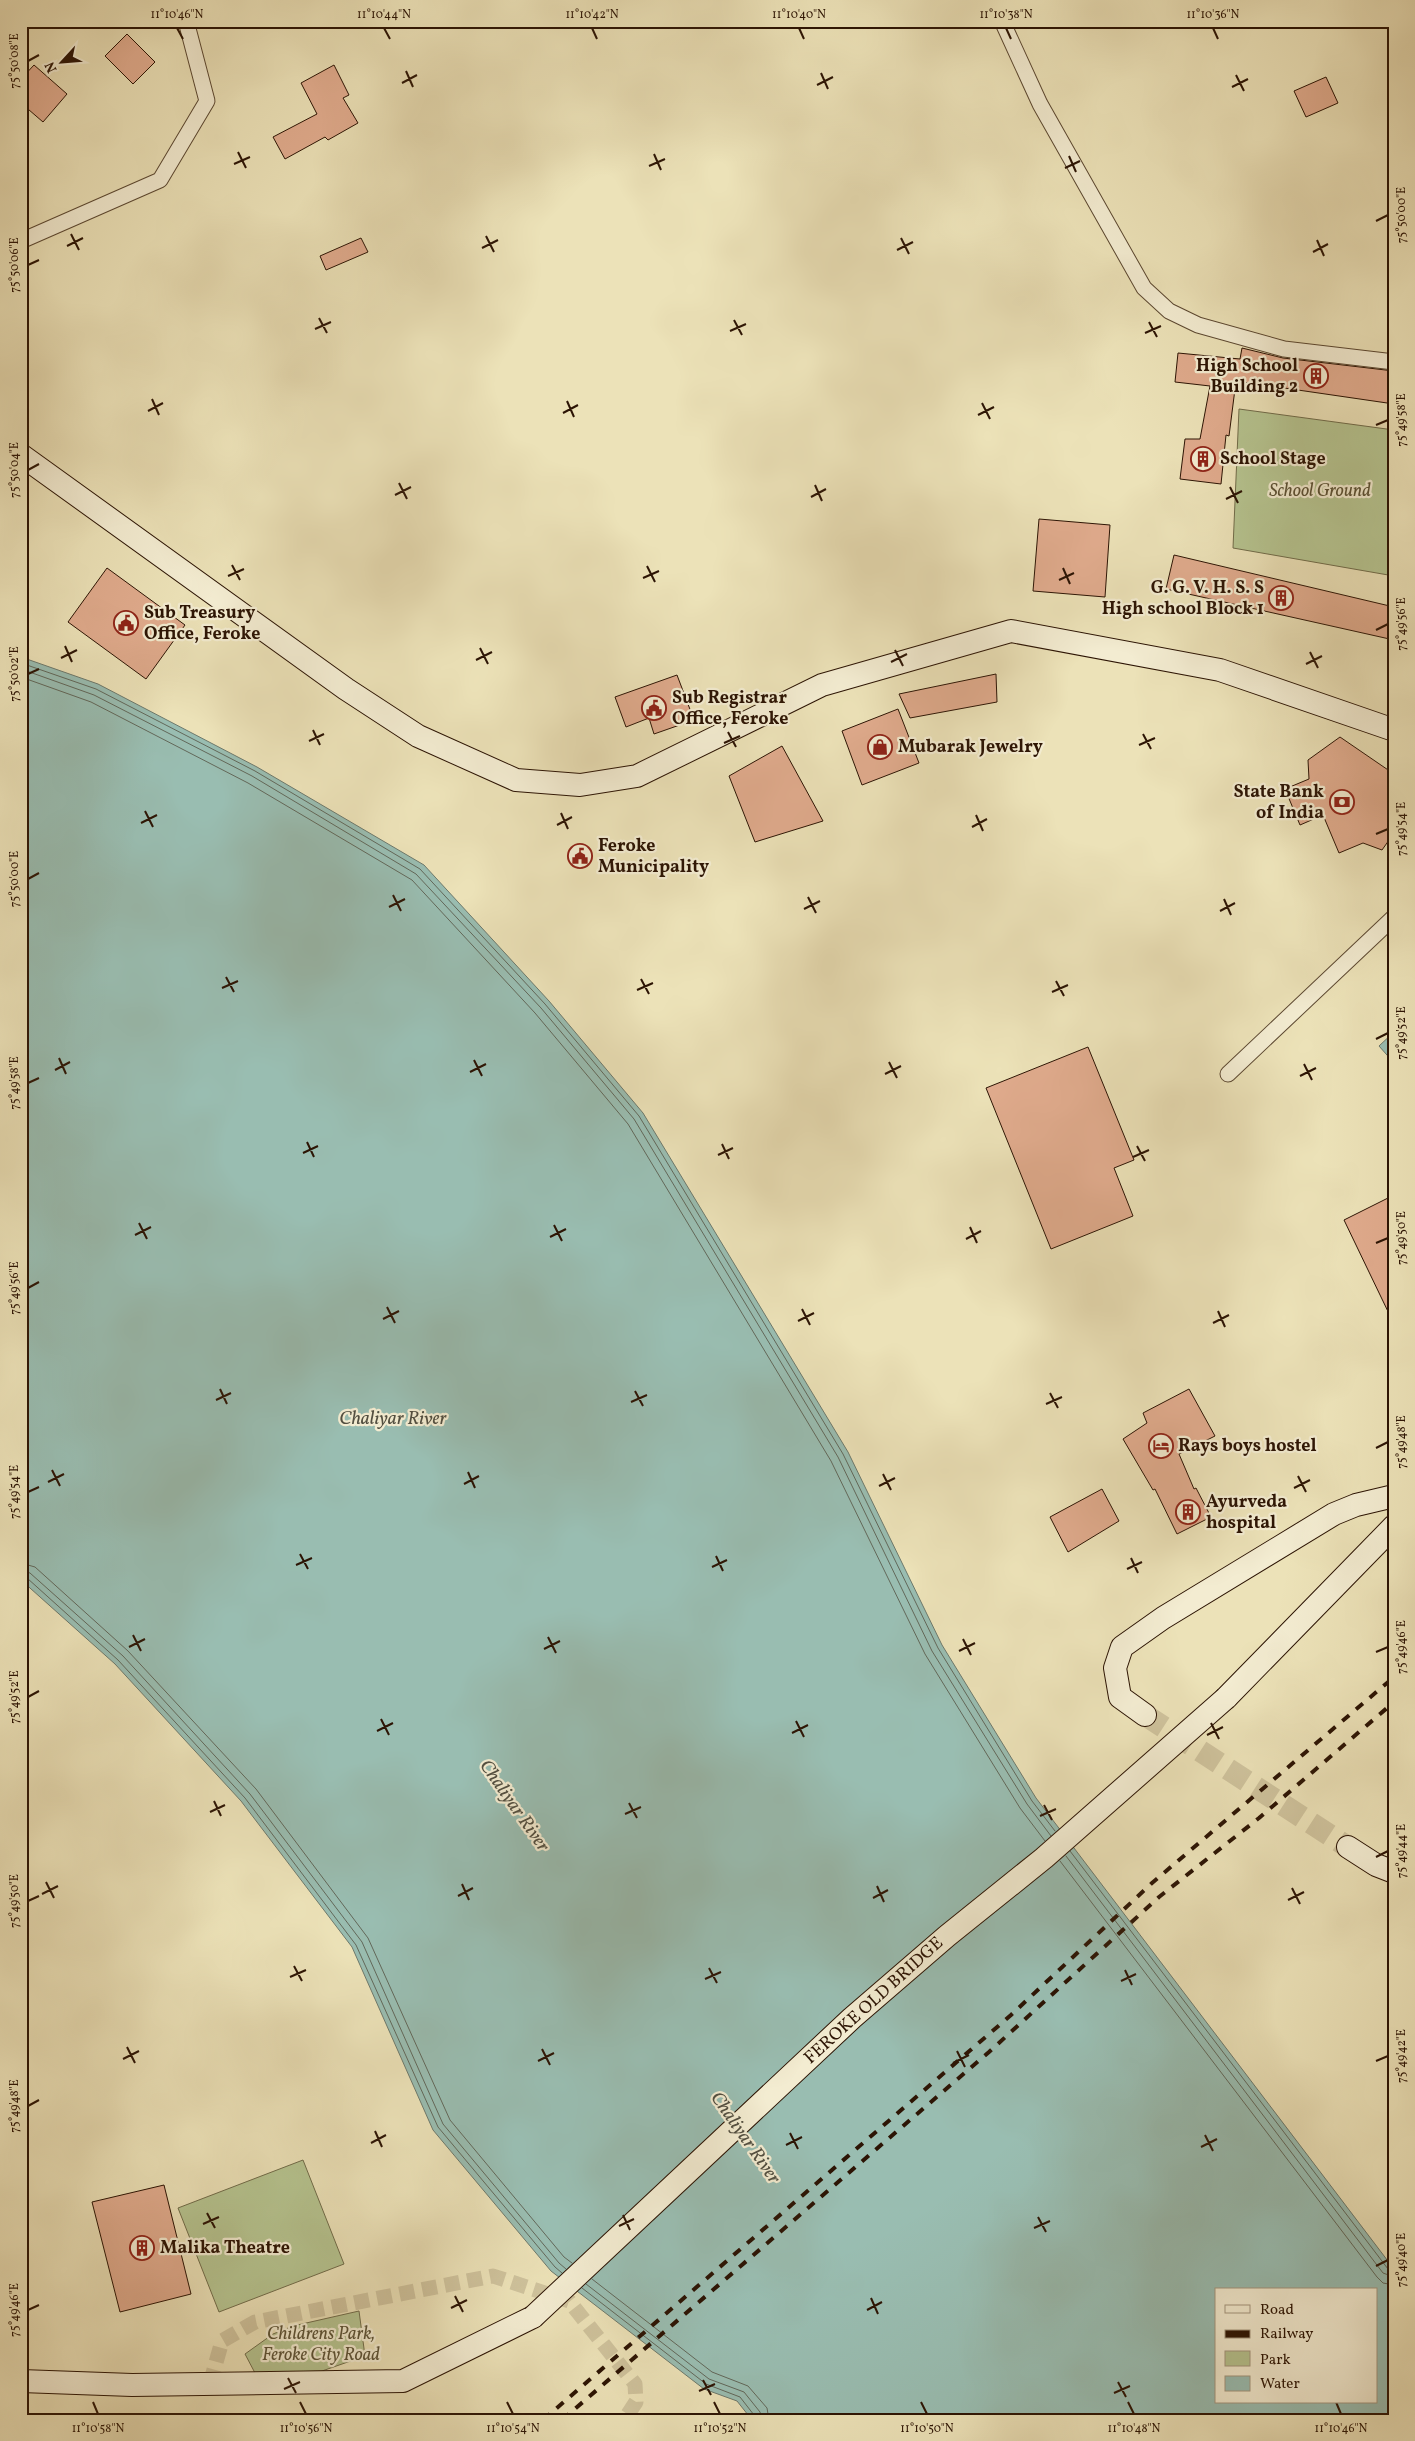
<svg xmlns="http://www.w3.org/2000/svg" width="1415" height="2441" viewBox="0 0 1415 2441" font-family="Vollkorn,serif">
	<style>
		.green { fill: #b6c490; stroke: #716c4a }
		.water { fill: #99bdb1; stroke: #6d796c; fill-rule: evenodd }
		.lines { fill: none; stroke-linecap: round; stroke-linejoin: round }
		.shore { stroke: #62685a; stroke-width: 1 }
		.building { fill: #e0ab8d; stroke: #2c1404 }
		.street-tunnel { stroke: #cfc39d; stroke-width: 15; stroke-dasharray: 15 8; stroke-linecap: butt }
		.secondary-tunnel { stroke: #cfc39d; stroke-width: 22; stroke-dasharray: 22 11; stroke-linecap: butt }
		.street-casing { stroke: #5c4831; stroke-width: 17 }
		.secondary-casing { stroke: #2c1404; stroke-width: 24 }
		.street { stroke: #f3ecd1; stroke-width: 15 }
		.secondary { stroke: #f3ecd1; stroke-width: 22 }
		.rail { stroke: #2c1404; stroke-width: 4; stroke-dasharray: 9 9; stroke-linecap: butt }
		.secondary-bridge-casing { stroke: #2c1404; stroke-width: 24; stroke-linecap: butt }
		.secondary-bridge { stroke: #f3ecd1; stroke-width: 22 }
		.ticks { fill: none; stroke: #2c1404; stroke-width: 2 }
		.labels { text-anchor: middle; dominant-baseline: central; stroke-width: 4.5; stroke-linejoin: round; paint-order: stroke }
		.poi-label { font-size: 18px; font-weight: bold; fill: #2c1404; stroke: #f3ecd1; text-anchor: start }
		.park-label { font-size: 18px; font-style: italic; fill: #5c5235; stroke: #f3ecd1 }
		.street-label { font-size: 18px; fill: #2c1404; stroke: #f3ecd1 }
		.water-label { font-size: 19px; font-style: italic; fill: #524f41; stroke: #f3ecd1 }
		.neatline { fill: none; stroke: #2c1404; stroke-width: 2 }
		.ticks-label { font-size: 12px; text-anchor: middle; fill: #2c1404 }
	</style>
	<rect width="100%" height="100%" fill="#ece2b8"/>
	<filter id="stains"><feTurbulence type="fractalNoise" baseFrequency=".004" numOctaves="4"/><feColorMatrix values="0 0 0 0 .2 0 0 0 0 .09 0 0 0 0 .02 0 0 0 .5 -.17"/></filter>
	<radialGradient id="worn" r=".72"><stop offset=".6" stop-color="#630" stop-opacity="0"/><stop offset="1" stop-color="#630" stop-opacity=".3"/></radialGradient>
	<g class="green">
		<polygon points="1239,409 1394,430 1394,576 1233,548"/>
		<polygon points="303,2160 344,2264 219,2312 178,2208"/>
		<polygon points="359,2311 365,2356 322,2371 255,2373 245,2354 273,2334 293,2326"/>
	</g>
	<g class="water">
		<path d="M 21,657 L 98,684 L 257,767 L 424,865 L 549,1001 L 643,1113 L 848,1452 L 942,1645 L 1036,1798 L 1394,2269 L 1394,2420 L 752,2420 L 737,2401 L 704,2389 L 551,2271 L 433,2130 L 352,1947 L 241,1801 L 115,1664 L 21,1580 ZM 1216,2290 L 1376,2290 L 1376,2402 L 1216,2402 Z"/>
		<polygon points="1394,1032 1394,1063 1379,1046"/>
	</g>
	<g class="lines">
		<g class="shore">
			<polyline points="21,663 96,689 255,771 420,869 545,1004 639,1116 843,1454 938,1648 1032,1801 1055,1831"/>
			<polyline points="21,669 94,695 252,776 416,874 541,1008 634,1119 838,1457 932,1651 1027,1804 1051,1836"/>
			<polyline points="21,677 91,702 248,783 412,880 535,1013 628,1124 831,1461 925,1654 1020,1808 1045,1841"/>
			<polyline points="21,1563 35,1567 128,1651 256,1789 368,1938 450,2120 564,2257 572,2263"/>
			<polyline points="21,1570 30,1573 123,1656 250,1794 362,1942 443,2124 559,2263 566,2269"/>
			<polyline points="21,1577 27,1578 118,1660 245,1798 356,1945 438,2127 555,2267 562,2273"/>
			<polyline points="1070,1851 1388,2269 1394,2271"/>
			<polyline points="1066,1856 1383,2273 1394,2277"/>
			<polyline points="1060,1861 1377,2277 1383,2283 1394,2285"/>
			<polyline points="592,2279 712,2372 748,2386 767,2408 769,2420"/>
			<polyline points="586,2284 709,2379 744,2392 760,2412 762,2420"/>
			<polyline points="582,2288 706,2384 740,2397 754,2415 755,2420"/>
		</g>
	</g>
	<g class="building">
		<polygon points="127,34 155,62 133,84 105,56"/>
		<polygon points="34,65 67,94 43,122 21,103 21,79"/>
		<polygon points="334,65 349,95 343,98 358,123 328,140 325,137 285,159 273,137 317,114 301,83"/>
		<polygon points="1326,77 1338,103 1306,117 1294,91"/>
		<polygon points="361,238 368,252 326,270 320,256"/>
		<polygon points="1242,348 1283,358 1394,371 1394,404 1236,381 1229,436 1226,435 1221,484 1180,479 1185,439 1200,439 1210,386 1175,382 1178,353 1240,359"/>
		<polygon points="1039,519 1110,525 1105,597 1033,591"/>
		<polygon points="1174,555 1394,607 1394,640 1166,589"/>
		<polygon points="107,568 185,625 146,679 68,622"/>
		<polygon points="996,674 997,702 910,718 899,694"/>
		<polygon points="677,675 694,720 654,734 649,718 626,727 615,697"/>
		<polygon points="898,709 919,763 862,785 842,731"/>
		<polygon points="1340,737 1394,774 1394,833 1382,850 1363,843 1339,853 1323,815 1300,825 1285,789 1309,779 1308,760"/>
		<polygon points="782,746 823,821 755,842 729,776"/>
		<polygon points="1088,1047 1134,1160 1114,1168 1133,1216 1051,1249 986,1088"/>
		<polygon points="1394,1195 1394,1324 1344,1220"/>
		<polygon points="1189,1389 1215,1436 1179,1454 1194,1489 1196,1488 1211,1517 1177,1534 1155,1489 1153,1490 1123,1439 1147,1423 1143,1413"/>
		<polygon points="1102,1489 1119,1521 1068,1552 1050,1517"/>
		<polygon points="164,2185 191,2294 120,2312 92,2202"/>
	</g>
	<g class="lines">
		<polyline class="street-tunnel" points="210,2384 222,2341 255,2322 493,2276 569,2301 635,2384 636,2402 624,2420"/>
		<polyline class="secondary-tunnel" points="1145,1715 1348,1847"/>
		<defs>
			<g id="street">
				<polyline points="1002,21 1040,104 1144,288 1169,311 1198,325 1284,349 1394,362"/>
				<polyline points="21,241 160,180 207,101 186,21"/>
				<polyline points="1228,1074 1394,917"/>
			</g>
			<g id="secondary">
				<polyline points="21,455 346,689 418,736 516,780 580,785 637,776 822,685 1011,631 1220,670 1394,730"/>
				<polyline points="1226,1698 1394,1526"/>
				<polyline points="1145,1715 1120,1697 1115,1668 1122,1647 1163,1618 1334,1514 1356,1505 1394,1496"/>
				<polyline points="1348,1847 1376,1865 1394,1872"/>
				<polyline points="21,2381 132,2385 403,2381 533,2317"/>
			</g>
		</defs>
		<use href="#street" class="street-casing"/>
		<use href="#secondary" class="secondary-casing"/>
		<use href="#street" class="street"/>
		<use href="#secondary" class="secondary"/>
		<g class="rail">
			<polyline points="543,2420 1011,2015 1152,1883 1394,1677"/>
			<polyline points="562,2420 989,2052 1159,1897 1259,1818 1394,1702"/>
		</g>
		<defs>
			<polyline id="secondary-bridge" points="533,2317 852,2018 947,1936 1044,1858 1226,1698"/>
		</defs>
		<use href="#secondary-bridge" class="secondary-bridge-casing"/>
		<use href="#secondary-bridge" class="secondary-bridge"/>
	</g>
	<path class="ticks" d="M 177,28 L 183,39M 384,28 L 390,39M 592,28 L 597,39M 799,28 L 804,39M 1006,28 L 1011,39M 1213,28 L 1218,39M 28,61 L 39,55M 406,71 L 413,87M 821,73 L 828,89M 1236,75 L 1244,91M 402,83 L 417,75M 817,85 L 833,77M 1232,87 L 1248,79M 238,152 L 246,168M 654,154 L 661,170M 1069,156 L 1076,172M 234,164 L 250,157M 649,166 L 665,159M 1065,168 L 1080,161M 1376,221 L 1388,215M 71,234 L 79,250M 486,236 L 494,252M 901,238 L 909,254M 1317,240 L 1324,256M 67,246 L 83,238M 482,248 L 498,240M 897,250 L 913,242M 1313,252 L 1328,244M 28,265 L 39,260M 319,318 L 327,333M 734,320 L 742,335M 1149,322 L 1157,337M 315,329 L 331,322M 730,331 L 746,324M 1145,333 L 1161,326M 152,399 L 159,415M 567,401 L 574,417M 982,403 L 990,419M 148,411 L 163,403M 563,413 L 578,405M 978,415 L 994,407M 1376,425 L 1388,420M 28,470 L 39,464M 399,483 L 407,499M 815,485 L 822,501M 1230,487 L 1238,503M 395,495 L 411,487M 811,497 L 826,489M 1226,499 L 1242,491M 232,565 L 240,580M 647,566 L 655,582M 1063,568 L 1070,584M 228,576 L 244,569M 643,578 L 659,571M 1059,580 L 1074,573M 1376,630 L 1388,624M 65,646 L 72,662M 480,648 L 488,664M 895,650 L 903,666M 1310,652 L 1318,668M 61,658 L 77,650M 476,660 L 492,652M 891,662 L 907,654M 1306,664 L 1322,656M 28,674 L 39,669M 313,730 L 320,745M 728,732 L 736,747M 1143,734 L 1151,749M 309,741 L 324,734M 724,743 L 740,736M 1139,745 L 1155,738M 145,811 L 153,827M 561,813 L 568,829M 976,815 L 983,831M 141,823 L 157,815M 557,825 L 572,817M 972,827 L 987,819M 1376,834 L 1388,829M 28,879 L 39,873M 393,895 L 401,911M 808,897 L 816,913M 1224,899 L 1231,915M 389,907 L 405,899M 804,909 L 820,901M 1220,911 L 1235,903M 226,977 L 234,992M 641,979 L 649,994M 1056,981 L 1064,996M 222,988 L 238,981M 637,990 L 653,983M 1052,992 L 1068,985M 1376,1039 L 1388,1033M 59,1058 L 66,1074M 474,1060 L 482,1076M 889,1062 L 897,1078M 1304,1064 L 1312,1080M 55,1070 L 70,1062M 470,1072 L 486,1064M 885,1074 L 901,1066M 1300,1076 L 1316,1068M 28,1083 L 39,1078M 307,1142 L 314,1157M 722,1144 L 729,1159M 1137,1146 L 1145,1161M 303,1153 L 318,1146M 718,1155 L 733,1148M 1133,1157 L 1149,1150M 139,1223 L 147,1239M 554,1225 L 562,1241M 970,1227 L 977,1243M 135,1235 L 151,1227M 550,1237 L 566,1229M 966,1239 L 981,1231M 1376,1243 L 1388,1238M 28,1288 L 39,1282M 387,1307 L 395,1323M 802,1309 L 810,1325M 1218,1311 L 1225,1327M 383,1319 L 399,1311M 798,1321 L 814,1313M 1213,1323 L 1229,1315M 220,1389 L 227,1404M 635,1391 L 643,1406M 1050,1393 L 1058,1408M 216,1400 L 231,1393M 631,1402 L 647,1395M 1046,1404 L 1062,1397M 1376,1448 L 1388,1442M 52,1470 L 60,1486M 468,1472 L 475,1488M 883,1474 L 891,1490M 1298,1476 L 1306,1492M 48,1482 L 64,1474M 464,1484 L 479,1476M 879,1486 L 895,1478M 1294,1488 L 1310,1480M 28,1492 L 39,1487M 300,1554 L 308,1569M 716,1556 L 723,1571M 1131,1558 L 1138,1573M 296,1565 L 312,1558M 712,1567 L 727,1560M 1127,1569 L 1142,1562M 133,1635 L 141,1651M 548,1637 L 556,1653M 963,1639 L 971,1655M 129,1647 L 145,1639M 544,1649 L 560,1641M 959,1651 L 975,1643M 1376,1652 L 1388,1647M 28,1697 L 39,1691M 381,1719 L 389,1735M 796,1721 L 804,1737M 1211,1723 L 1219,1739M 377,1731 L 393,1723M 792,1733 L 808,1725M 1207,1735 L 1223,1727M 214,1801 L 221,1816M 629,1803 L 637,1818M 1044,1805 L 1052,1820M 210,1812 L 225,1805M 625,1814 L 641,1807M 1040,1816 L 1056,1809M 1376,1857 L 1388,1851M 46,1882 L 54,1898M 462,1884 L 469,1900M 877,1886 L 884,1902M 1292,1888 L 1300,1904M 42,1894 L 58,1886M 458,1896 L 473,1888M 873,1898 L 888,1890M 1288,1900 L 1304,1892M 28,1901 L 39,1896M 294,1966 L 302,1981M 709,1968 L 717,1983M 1125,1970 L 1132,1985M 290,1977 L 306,1970M 705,1979 L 721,1972M 1121,1981 L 1136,1974M 127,2047 L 135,2063M 542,2049 L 550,2065M 957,2051 L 965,2067M 123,2059 L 139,2051M 538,2061 L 554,2053M 1376,2061 L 1388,2056M 953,2063 L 969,2055M 28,2106 L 39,2100M 375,2131 L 382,2147M 790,2133 L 798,2149M 1205,2135 L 1213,2151M 371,2143 L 386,2135M 786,2145 L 802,2137M 1201,2147 L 1217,2139M 207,2213 L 215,2228M 623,2215 L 630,2230M 1038,2217 L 1046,2232M 203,2224 L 219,2217M 619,2226 L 634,2219M 1034,2228 L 1050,2221M 1376,2266 L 1388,2260M 455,2296 L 463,2312M 871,2298 L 878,2314M 451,2308 L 467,2300M 28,2310 L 39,2305M 867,2310 L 882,2302M 288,2378 L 296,2393M 703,2380 L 711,2395M 1118,2382 L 1126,2397M 284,2389 L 300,2382M 699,2391 L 715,2384M 1114,2393 L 1130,2386M 93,2402 L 98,2414M 300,2402 L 306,2414M 507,2402 L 513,2414M 714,2402 L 720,2414M 921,2402 L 927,2414M 1128,2402 L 1134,2414M 1336,2402 L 1341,2414"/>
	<defs>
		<symbol id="building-ring" viewBox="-11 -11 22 22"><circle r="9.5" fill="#f3ecd1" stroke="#8f2418" stroke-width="1.5"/><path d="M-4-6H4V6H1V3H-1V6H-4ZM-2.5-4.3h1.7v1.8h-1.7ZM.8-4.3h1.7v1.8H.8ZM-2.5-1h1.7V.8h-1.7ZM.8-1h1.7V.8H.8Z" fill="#8f2418"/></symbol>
		<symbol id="civic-ring" viewBox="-11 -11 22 22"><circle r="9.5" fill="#f3ecd1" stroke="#8f2418" stroke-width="1.5"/><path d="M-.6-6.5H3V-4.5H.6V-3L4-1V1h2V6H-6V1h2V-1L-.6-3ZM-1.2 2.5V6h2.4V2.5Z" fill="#8f2418"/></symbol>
		<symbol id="shop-ring" viewBox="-11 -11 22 22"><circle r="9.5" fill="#f3ecd1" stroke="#8f2418" stroke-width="1.5"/><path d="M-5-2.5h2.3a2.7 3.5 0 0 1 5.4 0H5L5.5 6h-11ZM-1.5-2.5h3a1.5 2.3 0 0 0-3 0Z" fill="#8f2418"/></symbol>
		<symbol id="bank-ring" viewBox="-11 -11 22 22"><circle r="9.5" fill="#f3ecd1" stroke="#8f2418" stroke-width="1.5"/><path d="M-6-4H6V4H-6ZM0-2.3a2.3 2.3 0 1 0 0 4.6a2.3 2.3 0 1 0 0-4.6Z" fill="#8f2418"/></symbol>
		<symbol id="hotel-ring" viewBox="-11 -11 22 22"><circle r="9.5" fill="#f3ecd1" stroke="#8f2418" stroke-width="1.5"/><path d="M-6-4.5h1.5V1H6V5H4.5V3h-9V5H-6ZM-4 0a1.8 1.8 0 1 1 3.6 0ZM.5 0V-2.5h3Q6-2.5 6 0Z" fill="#8f2418"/></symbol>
	</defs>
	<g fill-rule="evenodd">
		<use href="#building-ring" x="1302" y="362" width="28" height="28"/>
		<use href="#building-ring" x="1189" y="445" width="28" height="28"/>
		<use href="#building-ring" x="1267" y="584" width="28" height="28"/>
		<use href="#civic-ring" x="112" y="609" width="28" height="28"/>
		<use href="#civic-ring" x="640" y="694" width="28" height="28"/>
		<use href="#shop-ring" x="866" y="733" width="28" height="28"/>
		<use href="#bank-ring" x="1328" y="788" width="28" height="28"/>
		<use href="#civic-ring" x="566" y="842" width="28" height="28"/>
		<use href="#hotel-ring" x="1147" y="1432" width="28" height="28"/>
		<use href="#building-ring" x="1174" y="1498" width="28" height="28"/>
		<use href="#building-ring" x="128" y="2234" width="28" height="28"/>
	</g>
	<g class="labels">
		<g class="poi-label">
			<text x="1298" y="366" text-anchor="end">High School<tspan x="1298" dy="21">Building 2</tspan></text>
			<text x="1220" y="459">School Stage</text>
			<text x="1264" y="588" text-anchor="end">G. G. V. H. S. S<tspan x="1264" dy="21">High school Block 1</tspan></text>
			<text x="144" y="613">Sub Treasury<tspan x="144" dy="21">Office, Feroke</tspan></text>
			<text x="672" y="698">Sub Registrar<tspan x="672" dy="21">Office, Feroke</tspan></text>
			<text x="898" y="747">Mubarak Jewelry</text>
			<text x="1324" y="792" text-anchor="end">State Bank<tspan x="1324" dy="21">of India</tspan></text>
			<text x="598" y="846">Feroke<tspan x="598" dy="21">Municipality</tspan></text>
			<text x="1178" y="1446">Rays boys hostel</text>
			<text x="1206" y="1502">Ayurveda<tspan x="1206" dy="21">hospital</tspan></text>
			<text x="160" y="2248">Malika Theatre</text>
		</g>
		<g class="park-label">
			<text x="1320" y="491">School Ground</text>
			<text x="321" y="2334">Childrens Park,<tspan x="321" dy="21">Feroke City Road</tspan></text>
		</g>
		<g class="street-label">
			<text transform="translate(874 2001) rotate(-42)">FEROKE OLD BRIDGE</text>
		</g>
		<g class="water-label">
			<text x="393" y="1419">Chaliyar River</text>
			<text transform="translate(514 1806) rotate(55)">Chaliyar River</text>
			<text transform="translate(745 2138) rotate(55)">Chaliyar River</text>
		</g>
	</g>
	<rect width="1415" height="2441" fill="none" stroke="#ece2b8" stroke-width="55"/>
	<rect x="1215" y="2288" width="162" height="115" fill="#f3ecd1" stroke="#a3967f"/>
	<rect x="1225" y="2305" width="25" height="8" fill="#f3ecd1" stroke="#a3967f"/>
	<text x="1260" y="2314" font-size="15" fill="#2c1404">Road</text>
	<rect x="1225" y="2330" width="25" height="8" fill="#2c1404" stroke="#a3967f"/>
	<text x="1260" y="2338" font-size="15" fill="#2c1404">Railway</text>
	<rect x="1225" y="2351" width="25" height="15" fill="#b6c490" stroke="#a3967f"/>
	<text x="1260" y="2364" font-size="15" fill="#2c1404">Park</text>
	<rect x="1225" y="2376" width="25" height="15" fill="#99bdb1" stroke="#a3967f"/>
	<text x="1260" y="2388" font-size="15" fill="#2c1404">Water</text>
	<g transform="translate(62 62) rotate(244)" stroke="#f3ecd1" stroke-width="4" paint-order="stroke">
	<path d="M0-4L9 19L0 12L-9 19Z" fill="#2c1404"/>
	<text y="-8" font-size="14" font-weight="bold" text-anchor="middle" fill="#2c1404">N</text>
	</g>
	<rect x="28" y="28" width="1360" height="2386" class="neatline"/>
	<g class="ticks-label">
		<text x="177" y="18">11°10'46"N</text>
		<text x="384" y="18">11°10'44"N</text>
		<text x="592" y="18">11°10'42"N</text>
		<text x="799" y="18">11°10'40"N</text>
		<text x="1006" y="18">11°10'38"N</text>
		<text x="1213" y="18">11°10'36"N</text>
		<text transform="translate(14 61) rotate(-90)" y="4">75°50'08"E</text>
		<text transform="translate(1401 215) rotate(-90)" y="4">75°50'00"E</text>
		<text transform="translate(14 265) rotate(-90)" y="4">75°50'06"E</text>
		<text transform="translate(1401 420) rotate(-90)" y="4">75°49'58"E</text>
		<text transform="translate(14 470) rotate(-90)" y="4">75°50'04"E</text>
		<text transform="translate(1401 624) rotate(-90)" y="4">75°49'56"E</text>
		<text transform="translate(14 674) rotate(-90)" y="4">75°50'02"E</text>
		<text transform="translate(1401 829) rotate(-90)" y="4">75°49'54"E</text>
		<text transform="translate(14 879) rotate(-90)" y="4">75°50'00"E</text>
		<text transform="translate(1401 1033) rotate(-90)" y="4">75°49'52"E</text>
		<text transform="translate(14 1083) rotate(-90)" y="4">75°49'58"E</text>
		<text transform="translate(1401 1238) rotate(-90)" y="4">75°49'50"E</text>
		<text transform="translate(14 1288) rotate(-90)" y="4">75°49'56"E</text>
		<text transform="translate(1401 1442) rotate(-90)" y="4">75°49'48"E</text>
		<text transform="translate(14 1492) rotate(-90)" y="4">75°49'54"E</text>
		<text transform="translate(1401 1647) rotate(-90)" y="4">75°49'46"E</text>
		<text transform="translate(14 1697) rotate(-90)" y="4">75°49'52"E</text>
		<text transform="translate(1401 1851) rotate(-90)" y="4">75°49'44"E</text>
		<text transform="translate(14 1901) rotate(-90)" y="4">75°49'50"E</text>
		<text transform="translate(1401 2056) rotate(-90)" y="4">75°49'42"E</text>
		<text transform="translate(14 2106) rotate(-90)" y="4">75°49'48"E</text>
		<text transform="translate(1401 2260) rotate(-90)" y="4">75°49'40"E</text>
		<text transform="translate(14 2310) rotate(-90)" y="4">75°49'46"E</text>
		<text x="98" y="2432">11°10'58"N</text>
		<text x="306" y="2432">11°10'56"N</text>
		<text x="513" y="2432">11°10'54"N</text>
		<text x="720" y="2432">11°10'52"N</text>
		<text x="927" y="2432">11°10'50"N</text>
		<text x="1134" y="2432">11°10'48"N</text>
		<text x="1341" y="2432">11°10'46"N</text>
	</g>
	<rect width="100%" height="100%" filter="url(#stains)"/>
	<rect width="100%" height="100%" fill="url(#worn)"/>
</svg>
